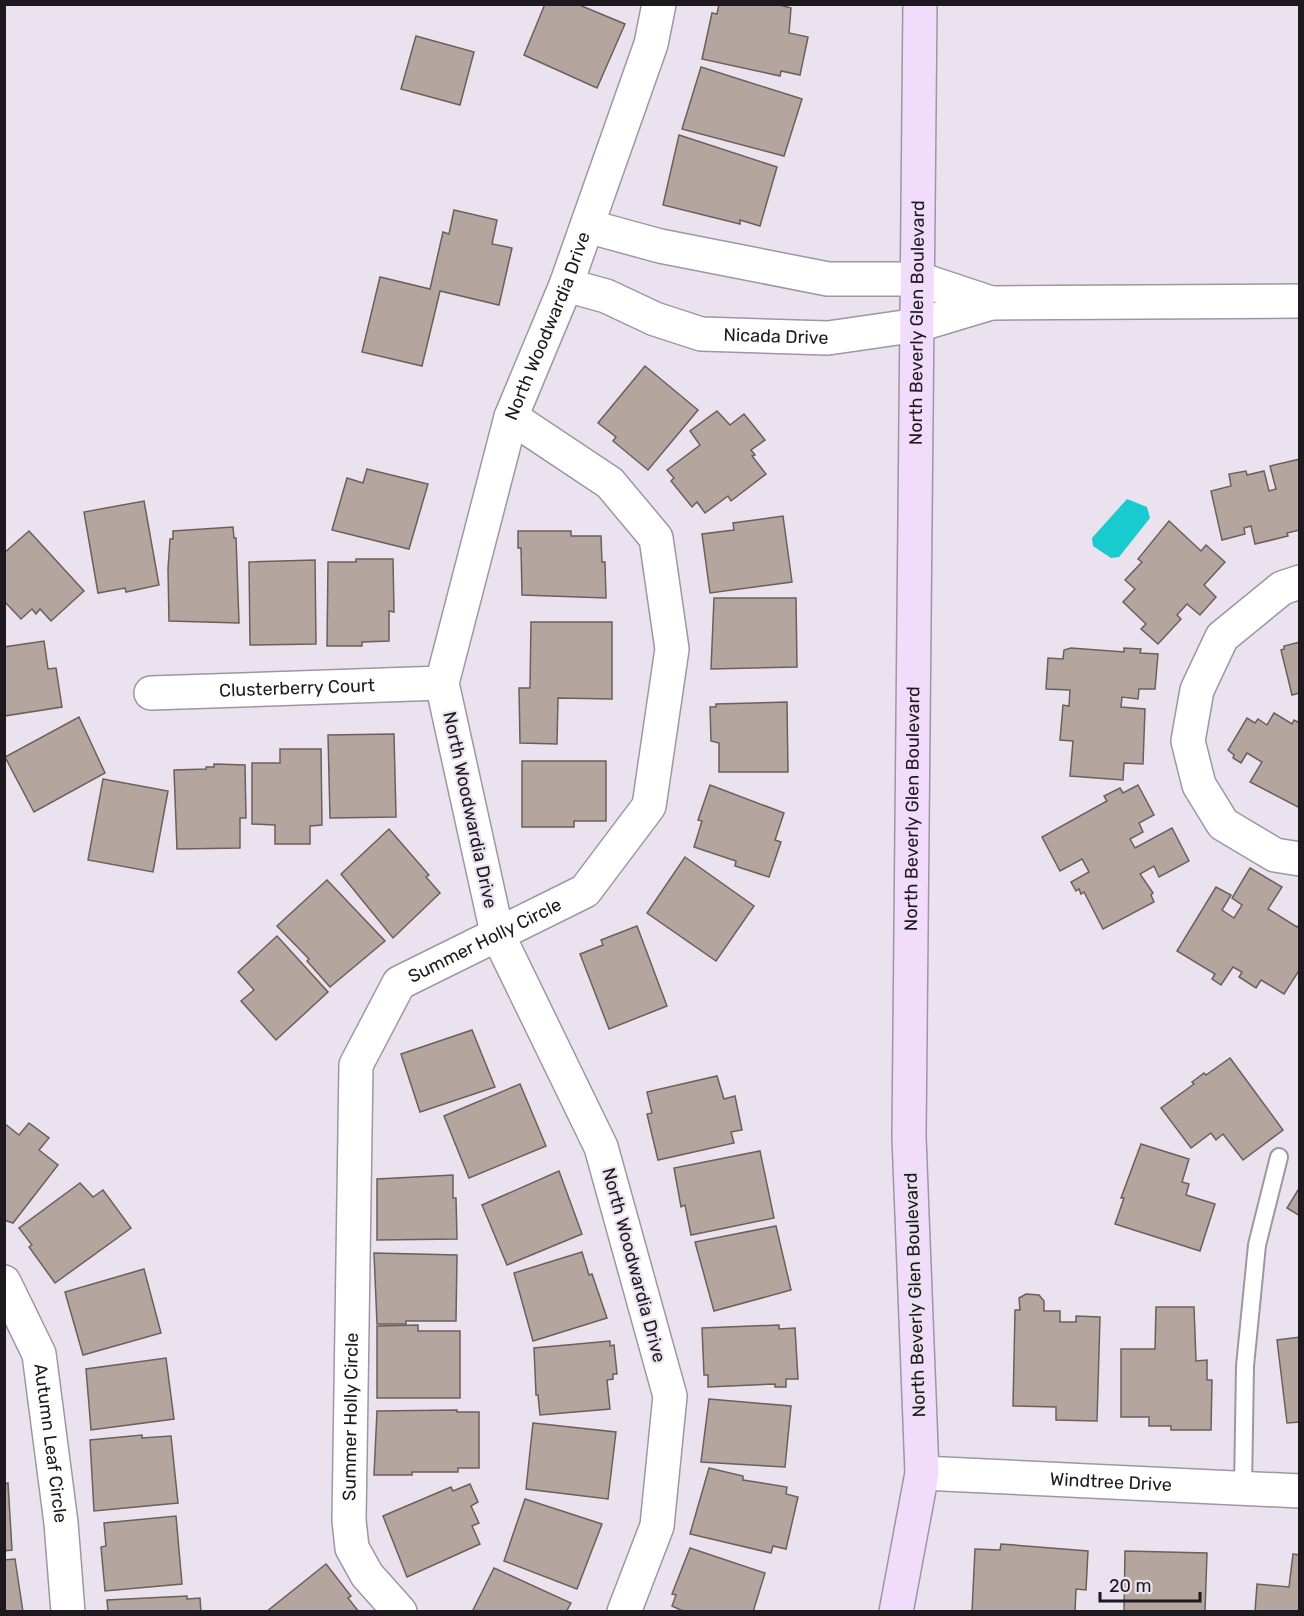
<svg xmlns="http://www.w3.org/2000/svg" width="1304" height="1616" viewBox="0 0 1304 1616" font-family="Rubik,sans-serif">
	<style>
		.water { fill: #17cbce }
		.building { fill: #b4a59f; stroke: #6d5f59; stroke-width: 1.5 }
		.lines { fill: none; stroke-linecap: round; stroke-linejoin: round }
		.service-casing { stroke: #9e96a2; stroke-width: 20 }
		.minor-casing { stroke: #9e96a2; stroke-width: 36 }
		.secondary-casing { stroke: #9e96a2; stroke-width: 36 }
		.service { stroke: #fff; stroke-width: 16 }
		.minor { stroke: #fff; stroke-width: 33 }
		.secondary { stroke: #f1dcfb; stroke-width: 33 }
		.labels { text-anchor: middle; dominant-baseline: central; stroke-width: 4.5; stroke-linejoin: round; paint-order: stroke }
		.street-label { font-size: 18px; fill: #1d191e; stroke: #ebe2ef }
	</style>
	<rect width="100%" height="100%" fill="#ebe2ef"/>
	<polygon class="water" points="1127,499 1147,507 1150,518 1119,557 1111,558 1093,546 1092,538"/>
	<g class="building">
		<polygon points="545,4 577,4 625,24 597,88 524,55"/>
		<polygon points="719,4 776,4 791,8 789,33 808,37 800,75 781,71 780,76 702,59 712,13 717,14"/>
		<polygon points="416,36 474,52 460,105 401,89"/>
		<polygon points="701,67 802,99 784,156 682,129"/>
		<polygon points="679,135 777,167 760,226 740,220 740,224 663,205"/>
		<polygon points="454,210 497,220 492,244 512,248 499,305 440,291 422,366 362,352 380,277 430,289 443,232 449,234"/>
		<polygon points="645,366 698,410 648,470 613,441 616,437 598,423"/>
		<polygon points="717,411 730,425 744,414 765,440 751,450 755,455 752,456 766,474 731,501 728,496 705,513 697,502 692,507 671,481 674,478 667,470 700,445 690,431"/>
		<polygon points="1300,459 1300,530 1287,533 1288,536 1255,544 1251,526 1244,528 1245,534 1222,540 1211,491 1231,486 1229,474 1246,471 1247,475 1264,471 1269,491 1276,489 1270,466"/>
		<polygon points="367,469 428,484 409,549 332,530 347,478 363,483"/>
		<polygon points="144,501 159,585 126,592 125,588 98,593 84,512"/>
		<polygon points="783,516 792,582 710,593 702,534 734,530 733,523"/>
		<polygon points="1169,521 1201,551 1206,545 1225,562 1204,585 1216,597 1200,615 1187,604 1177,615 1181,619 1158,644 1141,629 1146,624 1123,602 1135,589 1125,580 1142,562 1138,559"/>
		<polygon points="233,527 234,538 236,538 239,623 169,621 168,569 170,539 173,539 173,531"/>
		<polygon points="29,531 84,591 51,621 40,609 36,614 32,609 21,619 4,601 4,553"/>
		<polygon points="518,531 571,531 571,536 601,536 602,562 605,562 606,598 522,595 521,548 518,548"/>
		<polygon points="356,559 393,559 394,612 389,611 389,641 362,642 362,646 327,646 328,562 356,562"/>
		<polygon points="315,560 316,644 250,645 249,562"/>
		<polygon points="714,598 796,598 797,667 711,669"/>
		<polygon points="531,622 612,622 612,699 558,698 557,744 520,743 519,688 530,688"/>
		<polygon points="44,641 48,669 56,668 62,707 4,716 4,647"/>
		<polygon points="1300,642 1300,693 1292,695 1281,650 1284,649 1284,646"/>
		<polygon points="1071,648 1124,652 1124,648 1141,649 1140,653 1158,654 1155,689 1139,689 1138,699 1122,697 1121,707 1145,709 1143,764 1124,763 1123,780 1070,776 1073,741 1060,740 1063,705 1069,706 1070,690 1046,689 1048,658 1063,659 1064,650"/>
		<polygon points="787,702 788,772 719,772 719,743 711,741 710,707 716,707 716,704"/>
		<polygon points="1274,713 1292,724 1294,720 1300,723 1300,808 1250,782 1262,762 1247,753 1241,763 1233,758 1234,755 1228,750 1247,718 1255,723 1258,719 1267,725"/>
		<polygon points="79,717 105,773 34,812 5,757"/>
		<polygon points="394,734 396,817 330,818 328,735"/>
		<polygon points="280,749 321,749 322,825 310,826 310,844 275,844 275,825 252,824 252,763 280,763"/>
		<polygon points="522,761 606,761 606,821 574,821 574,827 522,827"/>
		<polygon points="214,764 245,765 246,818 240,818 240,848 177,849 174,770 206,769 206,767 214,767"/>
		<polygon points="103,779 168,791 153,872 88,860"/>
		<polygon points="710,785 784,813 775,840 781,842 769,877 735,866 736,861 694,847 702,821 698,820"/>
		<polygon points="1138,785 1154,815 1139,823 1143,832 1130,839 1135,848 1172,828 1189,861 1159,877 1154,866 1140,874 1153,893 1151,895 1154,902 1103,929 1084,892 1081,894 1079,889 1076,891 1071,882 1089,872 1082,859 1060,871 1042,837 1107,801 1104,796 1120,788 1123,793"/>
		<polygon points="389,829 429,875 426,877 440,893 393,938 341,874"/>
		<polygon points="685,857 754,906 716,961 647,913"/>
		<polygon points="1250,868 1282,887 1268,909 1297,927 1300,924 1300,969 1284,994 1261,980 1256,988 1239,977 1242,972 1233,967 1221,985 1212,979 1215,974 1177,951 1216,887 1231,895 1222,910 1234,918 1242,905 1232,898"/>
		<polygon points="327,880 385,941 330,987 307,961 309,959 277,926"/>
		<polygon points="637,926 667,1006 609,1029 580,954 603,945 601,940"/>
		<polygon points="277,936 328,992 276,1040 241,1001 254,990 238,972"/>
		<polygon points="472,1030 495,1087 420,1112 401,1054"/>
		<polygon points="1230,1058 1283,1130 1243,1160 1223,1134 1216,1140 1211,1133 1191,1148 1161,1108 1194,1084 1192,1082 1204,1073 1206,1075"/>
		<polygon points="717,1076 724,1099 735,1096 742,1130 731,1132 734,1143 658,1160 647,1114 652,1113 647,1092"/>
		<polygon points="520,1084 546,1146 469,1178 444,1116"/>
		<polygon points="4,1123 19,1135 29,1123 49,1138 39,1150 58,1165 13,1223 4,1220"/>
		<polygon points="1141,1144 1189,1159 1182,1182 1189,1184 1186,1195 1215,1204 1200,1251 1115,1224 1124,1198 1121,1198"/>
		<polygon points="760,1151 774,1218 691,1235 685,1205 681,1207 674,1168"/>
		<polygon points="559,1171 582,1234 507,1265 482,1205"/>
		<polygon points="453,1175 453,1198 456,1198 457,1239 377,1240 377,1179"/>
		<polygon points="80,1183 93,1197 103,1190 131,1228 55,1283 29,1247 32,1245 19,1228"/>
		<polygon points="1300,1187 1300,1216 1287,1208"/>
		<polygon points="776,1226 791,1290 714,1311 695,1242"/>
		<polygon points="582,1252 589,1275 592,1274 607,1318 533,1341 514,1273"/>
		<polygon points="374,1253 457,1255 456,1321 406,1321 406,1324 377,1324"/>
		<polygon points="144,1269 161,1333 83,1355 65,1292"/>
		<polygon points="1026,1294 1039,1295 1044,1301 1044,1311 1060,1311 1060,1322 1076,1322 1076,1316 1100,1317 1097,1421 1056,1420 1056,1407 1013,1406 1015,1310 1020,1310 1019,1298"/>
		<polygon points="1156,1307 1194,1307 1196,1361 1207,1360 1207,1380 1212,1380 1211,1430 1171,1430 1171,1426 1149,1426 1149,1417 1121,1417 1121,1349 1155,1349"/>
		<polygon points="418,1325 418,1331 460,1331 460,1398 377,1398 377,1326"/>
		<polygon points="779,1325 779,1329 795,1328 798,1379 786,1379 786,1387 775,1387 775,1384 708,1387 708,1375 704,1375 702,1328"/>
		<polygon points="1300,1337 1300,1422 1287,1423 1277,1340"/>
		<polygon points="610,1341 610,1346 614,1345 617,1374 613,1374 613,1379 607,1380 610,1409 540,1415 538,1395 536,1395 534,1348"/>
		<polygon points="166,1358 174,1419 91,1430 86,1369"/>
		<polygon points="709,1399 791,1406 785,1467 701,1462"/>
		<polygon points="457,1410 457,1412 479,1412 479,1468 458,1468 458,1472 412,1472 412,1475 374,1475 377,1411"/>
		<polygon points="533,1423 616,1432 608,1499 526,1489"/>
		<polygon points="142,1435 142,1438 171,1436 178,1503 94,1511 90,1440"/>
		<polygon points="709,1468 743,1476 743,1480 787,1487 786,1494 798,1497 786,1549 773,1546 771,1553 690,1534"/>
		<polygon points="8,1483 12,1550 4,1551 4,1484"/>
		<polygon points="470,1484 478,1502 471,1506 479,1523 472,1526 480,1544 407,1577 383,1516 451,1487 453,1491"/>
		<polygon points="525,1499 602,1524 577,1589 504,1561"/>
		<polygon points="176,1516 182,1584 105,1591 101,1547 106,1546 104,1523"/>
		<polygon points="1001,1544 1088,1551 1086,1590 1076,1589 1075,1612 972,1612 975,1549 1000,1550"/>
		<polygon points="690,1548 765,1573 753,1612 685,1612 672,1606 676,1595 672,1594"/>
		<polygon points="1125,1551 1207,1553 1205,1612 1124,1612"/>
		<polygon points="1293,1554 1300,1555 1300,1612 1255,1612 1257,1584 1289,1587"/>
		<polygon points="15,1559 23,1612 4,1612 4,1560"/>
		<polygon points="326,1564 351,1596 348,1598 359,1612 266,1612"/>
		<polygon points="494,1568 571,1603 566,1612 472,1612"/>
		<polygon points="187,1596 187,1599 200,1598 201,1612 108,1612 107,1600"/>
	</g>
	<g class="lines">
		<defs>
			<polyline id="service" points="1243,1488 1245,1366 1257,1245 1279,1157"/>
			<g id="minor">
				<polyline points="587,226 660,246 828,279 919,279 991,303"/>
				<path id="s1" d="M 566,285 L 606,296 L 655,319 L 701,334 L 828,338 L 918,325 L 991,303 L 1300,301"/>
				<polyline points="1300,582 1282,588 1222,637 1197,690 1188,741 1199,785 1223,824 1275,855 1300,859"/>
				<path id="s2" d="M 151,693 L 442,683"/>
				<path id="s3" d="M 4,1282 L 39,1354 L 61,1523 L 68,1612"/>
				<path id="s4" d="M 922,1473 L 1300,1491"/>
				<path id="s5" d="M 400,1612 L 367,1575 L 352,1548 L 349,1520 L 356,1065 L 399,983 L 585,891 L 649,806 L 672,649 L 656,538 L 610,483 L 511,417"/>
				<path id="s6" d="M 624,1612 L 657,1526 L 670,1396 L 601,1147 L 497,933 L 442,683 L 511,417 L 566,285 L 651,44 L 659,4"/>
			</g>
			<g id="secondary">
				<path id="s7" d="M 896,1612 L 922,1473 L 909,1137 L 920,4"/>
			</g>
		</defs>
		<use href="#service" class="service-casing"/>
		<use href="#minor" class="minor-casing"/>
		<use href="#secondary" class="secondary-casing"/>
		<use href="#service" class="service"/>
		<use href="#minor" class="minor"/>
		<use href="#secondary" class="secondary"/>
	</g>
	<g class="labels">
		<g class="street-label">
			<text stroke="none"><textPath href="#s7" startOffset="1292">North Beverly Glen Boulevard</textPath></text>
			<text stroke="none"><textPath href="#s6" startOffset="1348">North Woodwardia Drive</textPath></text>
			<text stroke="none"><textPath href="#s1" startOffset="219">Nicada Drive</textPath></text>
			<text stroke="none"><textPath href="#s2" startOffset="146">Clusterberry Court</textPath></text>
			<text stroke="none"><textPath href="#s7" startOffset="806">North Beverly Glen Boulevard</textPath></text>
			<text transform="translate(470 810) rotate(78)">North Woodwardia Drive</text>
			<text stroke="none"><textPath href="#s5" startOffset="752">Summer Holly Circle</textPath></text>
			<text transform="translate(634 1265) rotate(75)">North Woodwardia Drive</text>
			<text transform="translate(915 1295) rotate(-92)">North Beverly Glen Boulevard</text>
			<text stroke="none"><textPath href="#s5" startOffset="212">Summer Holly Circle</textPath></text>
			<text stroke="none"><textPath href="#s3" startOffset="170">Autumn Leaf Circle</textPath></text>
			<text stroke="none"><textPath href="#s4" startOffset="189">Windtree Drive</textPath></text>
		</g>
	</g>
	<rect width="1304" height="1616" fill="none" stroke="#1d191e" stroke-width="12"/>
	<path d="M1100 1592v9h100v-9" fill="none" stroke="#1d191e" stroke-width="3"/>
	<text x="1109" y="1592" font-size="18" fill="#1d191e" stroke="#ebe2ef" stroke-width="4.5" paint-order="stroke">20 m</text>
</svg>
